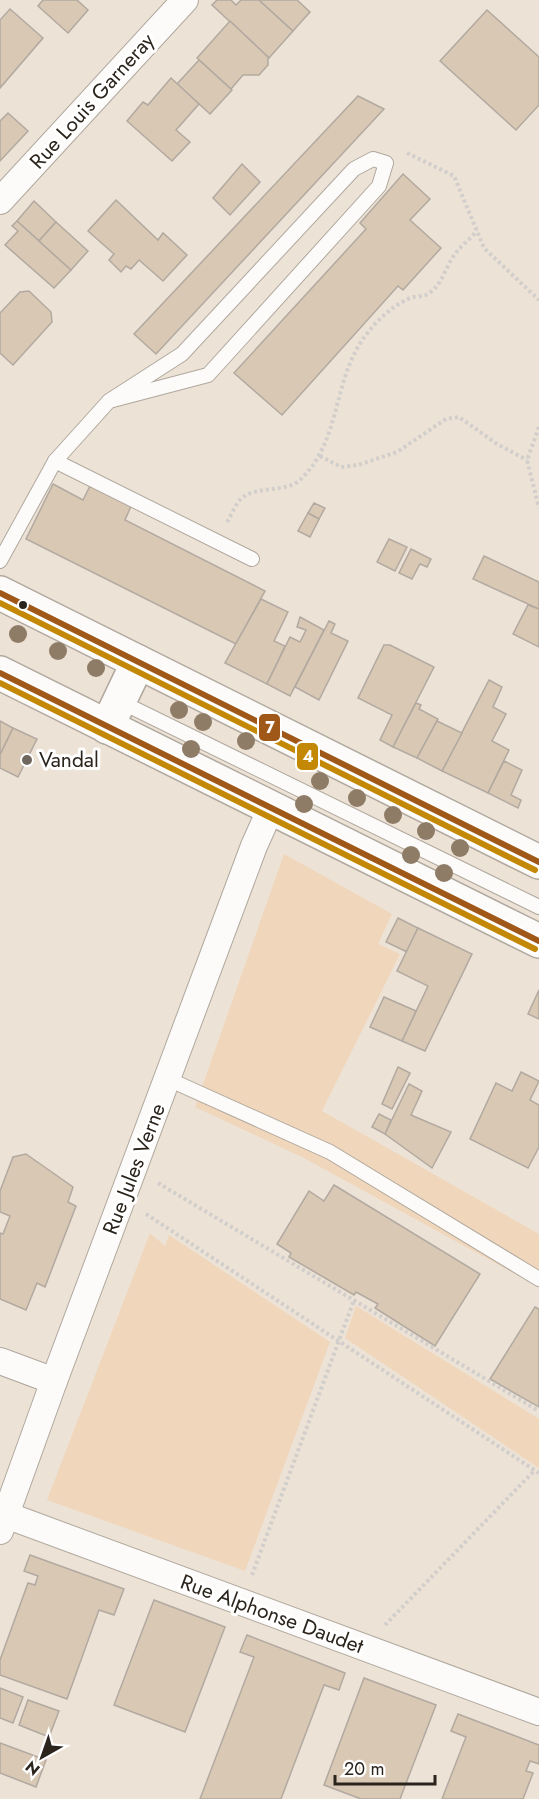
<svg xmlns="http://www.w3.org/2000/svg" width="539" height="1799" viewBox="0 0 539 1799" font-family="Jost,sans-serif">
	<style>
		.green { fill: #f0d6ba }
		.building { fill: #d9c8b4; stroke: #b2a9a0; stroke-width: 1.5 }
		.lines { fill: none; stroke-linecap: round; stroke-linejoin: round }
		.lane-casing { stroke: #b0a89e; stroke-width: 16 }
		.street-casing { stroke: #b0a89e; stroke-width: 28 }
		.secondary-casing { stroke: #b0a89e; stroke-width: 36 }
		.path { stroke: #d1cecb; stroke-width: 4; stroke-dasharray: 3 3; stroke-linecap: butt }
		.lane { stroke: #fcfbf9; stroke-width: 14 }
		.street { stroke: #fcfbf9; stroke-width: 26 }
		.secondary { stroke: #fcfbf9; stroke-width: 33 }
		.bus-1-casing { stroke: #fff; stroke-width: 10 }
		.bus-2-casing { stroke: #fff; stroke-width: 10 }
		.bus-1 { stroke: #9f5818; stroke-width: 6 }
		.bus-2 { stroke: #c48807; stroke-width: 6 }
		.tree { fill: #8f7c66 }
		.bus-dot { fill: #2b241c; stroke: #fff; stroke-width: 2 }
		.poi-dot { fill: #6f665d; stroke: #fff; stroke-width: 2 }
		.labels { text-anchor: middle; dominant-baseline: central; stroke-width: 6; stroke-linejoin: round; paint-order: stroke }
		.street-label { font-size: 21px; fill: #2b241c; stroke: #fff }
		.poi-label { font-size: 21px; fill: #2b241c; stroke: #fff; text-anchor: start }
		.line-badge { stroke: #fff; stroke-width: 2 }
		.badge-label { font-size: 16px; text-anchor: middle; font-weight: bold; fill: #fff }
	</style>
	<rect width="100%" height="100%" fill="#ede2d6"/>
	<g class="green">
		<polygon points="284,854 392,914 378,944 400,954 322,1111 539,1234 539,1287 304,1158 195,1107"/>
		<polygon points="150,1233 165,1246 169,1235 330,1342 245,1571 47,1500"/>
		<polygon points="356,1306 539,1419 539,1468 345,1338"/>
	</g>
	<g class="building">
		<polygon points="43,0 77,0 88,10 68,33 38,6"/>
		<polygon points="217,0 231,0 236,5 241,0 259,0 293,31 269,58 212,5"/>
		<polygon points="259,0 297,0 310,12 293,31"/>
		<polygon points="10,9 43,38 0,88 0,20"/>
		<polygon points="487,10 539,57 539,105 516,130 440,61"/>
		<polygon points="230,21 268,57 268,65 259,75 243,75 231,89 197,58"/>
		<polygon points="199,60 232,90 210,114 177,84"/>
		<polygon points="171,78 199,104 176,130 190,142 172,161 127,121 143,102 148,105"/>
		<polygon points="358,96 384,109 156,354 134,334"/>
		<polygon points="8,113 28,131 0,161 0,121"/>
		<polygon points="242,164 260,182 230,215 213,198"/>
		<polygon points="403,174 430,199 410,220 441,248 403,290 398,286 282,415 234,373 366,229 360,223"/>
		<polygon points="116,200 158,240 163,233 187,255 163,281 139,260 131,269 126,266 121,272 109,260 114,254 88,231"/>
		<polygon points="34,201 56,222 39,241 17,221"/>
		<polygon points="17,221 71,270 54,288 5,245 18,231 12,226"/>
		<polygon points="56,222 88,251 71,270 39,241"/>
		<polygon points="29,291 51,312 52,322 13,365 0,353 0,313 20,292"/>
		<polygon points="53,484 83,500 91,484 132,504 125,520 265,591 236,644 26,539"/>
		<polygon points="314,503 325,508 319,519 308,513"/>
		<polygon points="308,513 319,519 310,537 298,531"/>
		<polygon points="389,539 407,547 395,571 377,562"/>
		<polygon points="411,549 431,559 427,567 420,564 412,579 399,573"/>
		<polygon points="484,556 539,582 539,609 473,579"/>
		<polygon points="261,599 288,612 274,641 285,646 267,684 225,663"/>
		<polygon points="528,605 539,609 539,647 513,634"/>
		<polygon points="300,617 324,630 290,696 267,684 290,637 300,642 306,630 297,627"/>
		<polygon points="329,621 335,624 331,633 348,641 319,700 295,687"/>
		<polygon points="384,645 390,645 434,667 393,747 380,740 392,715 358,698"/>
		<polygon points="489,680 502,687 493,707 506,714 492,741 509,750 488,793 442,771"/>
		<polygon points="416,703 421,705 419,709 438,719 417,758 393,747"/>
		<polygon points="0,721 13,728 0,755"/>
		<polygon points="437,721 462,733 442,771 417,758"/>
		<polygon points="13,728 37,739 18,777 0,768 0,755"/>
		<polygon points="504,761 522,770 511,795 521,800 518,808 488,793"/>
		<polygon points="398,918 418,928 407,952 386,942"/>
		<polygon points="418,928 472,954 425,1051 402,1041 428,986 397,971"/>
		<polygon points="539,990 539,1019 528,1014"/>
		<polygon points="384,997 416,1011 402,1041 370,1027"/>
		<polygon points="398,1067 410,1073 392,1109 382,1104"/>
		<polygon points="521,1072 539,1081 530,1100 539,1105 539,1147 528,1168 470,1139 496,1083 512,1091"/>
		<polygon points="409,1084 422,1091 411,1115 451,1132 432,1168 385,1134"/>
		<polygon points="379,1114 391,1120 385,1134 372,1127"/>
		<polygon points="26,1154 73,1187 68,1202 76,1206 45,1287 37,1283 26,1310 0,1299 0,1233 3,1234 10,1216 0,1212 0,1191 13,1157"/>
		<polygon points="334,1185 480,1274 435,1346 375,1308 378,1304 356,1292 354,1295 289,1257 291,1253 277,1244 309,1191 324,1201"/>
		<polygon points="535,1307 539,1309 539,1407 490,1379"/>
		<polygon points="30,1555 124,1589 114,1615 99,1610 67,1699 0,1675 0,1660 28,1583 35,1585 38,1576 24,1571"/>
		<polygon points="154,1600 225,1627 185,1732 114,1705"/>
		<polygon points="247,1635 345,1673 339,1690 324,1685 281,1799 200,1799 254,1657 240,1652"/>
		<polygon points="364,1678 436,1705 400,1799 361,1799 324,1785"/>
		<polygon points="0,1688 23,1697 13,1723 0,1718"/>
		<polygon points="28,1700 59,1711 49,1737 19,1725"/>
		<polygon points="458,1714 539,1745 539,1764 530,1761 526,1771 533,1773 523,1799 442,1799 466,1737 451,1731"/>
		<polygon points="0,1743 46,1760 36,1787 0,1773"/>
	</g>
	<g class="lines">
		<defs>
			<g id="lane">
				<polyline points="55,461 252,559"/>
				<polyline points="0,561 55,461 109,401 182,354 354,169 373,159 386,163 379,186 208,375 109,401"/>
				<polyline points="119,701 539,907"/>
				<polyline points="168,1079 330,1152 539,1279"/>
			</g>
			<g id="street">
				<polyline points="0,201 185,0"/>
				<polyline points="0,1361 54,1381"/>
				<polyline points="6,1515 539,1712"/>
				<polyline points="0,1531 54,1381 254,846 271,808"/>
			</g>
			<g id="secondary">
				<polyline points="0,593 539,862"/>
				<polyline points="0,673 539,941"/>
				<polyline points="107,727 138,662"/>
			</g>
		</defs>
		<use href="#lane" class="lane-casing"/>
		<use href="#street" class="street-casing"/>
		<use href="#secondary" class="secondary-casing"/>
		<g class="path">
			<polyline points="407,153 454,176 484,248 539,300"/>
			<polyline points="539,427 527,460 539,508"/>
			<polyline points="320,456 341,467 358,465 397,452 446,419 459,417 497,444 527,460"/>
			<path d="M 227,522 C 231,516 234,508 238,502 C 253,483 285,495 301,479 C 340,441 333,385 361,342 C 372,325 390,307 408,299 C 413,296 421,297 426,295 C 442,287 445,267 455,254 C 461,246 470,239 477,231"/>
			<polyline points="158,1183 539,1411"/>
			<polyline points="146,1214 539,1473"/>
			<polyline points="252,1575 354,1300"/>
			<polyline points="385,1625 535,1470"/>
		</g>
		<use href="#lane" class="lane"/>
		<use href="#street" class="street"/>
		<use href="#secondary" class="secondary"/>
		<defs>
			<g id="bus-1">
				<polyline points="0,593 539,862"/>
				<polyline points="0,673 539,941"/>
			</g>
			<g id="bus-2">
				<polyline points="0,603 535,870"/>
				<polyline points="0,683 535,949"/>
			</g>
		</defs>
		<use href="#bus-1" class="bus-1-casing"/>
		<use href="#bus-2" class="bus-2-casing"/>
		<use href="#bus-1" class="bus-1"/>
		<use href="#bus-2" class="bus-2"/>
	</g>
	<g class="tree">
		<circle cx="18" cy="634" r="9"/>
		<circle cx="58" cy="651" r="9"/>
		<circle cx="96" cy="668" r="9"/>
		<circle cx="179" cy="710" r="9"/>
		<circle cx="203" cy="722" r="9"/>
		<circle cx="246" cy="741" r="9"/>
		<circle cx="191" cy="749" r="9"/>
		<circle cx="320" cy="781" r="9"/>
		<circle cx="357" cy="798" r="9"/>
		<circle cx="304" cy="804" r="9"/>
		<circle cx="393" cy="815" r="9"/>
		<circle cx="426" cy="831" r="9"/>
		<circle cx="460" cy="848" r="9"/>
		<circle cx="411" cy="855" r="9"/>
		<circle cx="444" cy="873" r="9"/>
	</g>
	<circle class="bus-dot" cx="23" cy="605" r="5"/>
	<circle class="poi-dot" cx="27" cy="760" r="6"/>
	<g class="labels">
		<g class="street-label">
			<text transform="translate(92 101) rotate(-48)">Rue Louis Garneray</text>
			<text transform="translate(134 1169) rotate(-69)">Rue Jules Verne</text>
			<text transform="translate(272 1614) rotate(20)">Rue Alphonse Daudet</text>
		</g>
		<g class="poi-label">
			<text x="39" y="760">Vandal</text>
		</g>
	</g>
	<g class="line-badge">
		<rect x="258" y="713" width="23" height="29" rx="6" fill="#9f5818"/>
		<rect x="296" y="742" width="23" height="29" rx="6" fill="#c48807"/>
	</g>
	<g class="badge-label">
		<text x="270" y="733">7</text>
		<text x="308" y="762">4</text>
	</g>
	<g transform="translate(42 1757) rotate(220)" stroke="#ffffff" stroke-width="4.5" paint-order="stroke">
	<path d="M0-4.5L10 22L0 15L-10 22Z" fill="#2b241c"/>
	<text y="-9" font-size="16" font-weight="bold" text-anchor="middle" fill="#2b241c">N</text>
	</g>
	<path d="M335 1775v9h100v-9" fill="none" stroke="#2b241c" stroke-width="3"/>
	<text x="344" y="1775" font-size="18" fill="#2b241c" stroke="#ffffff" stroke-width="4.5" paint-order="stroke">20 m</text>
</svg>
